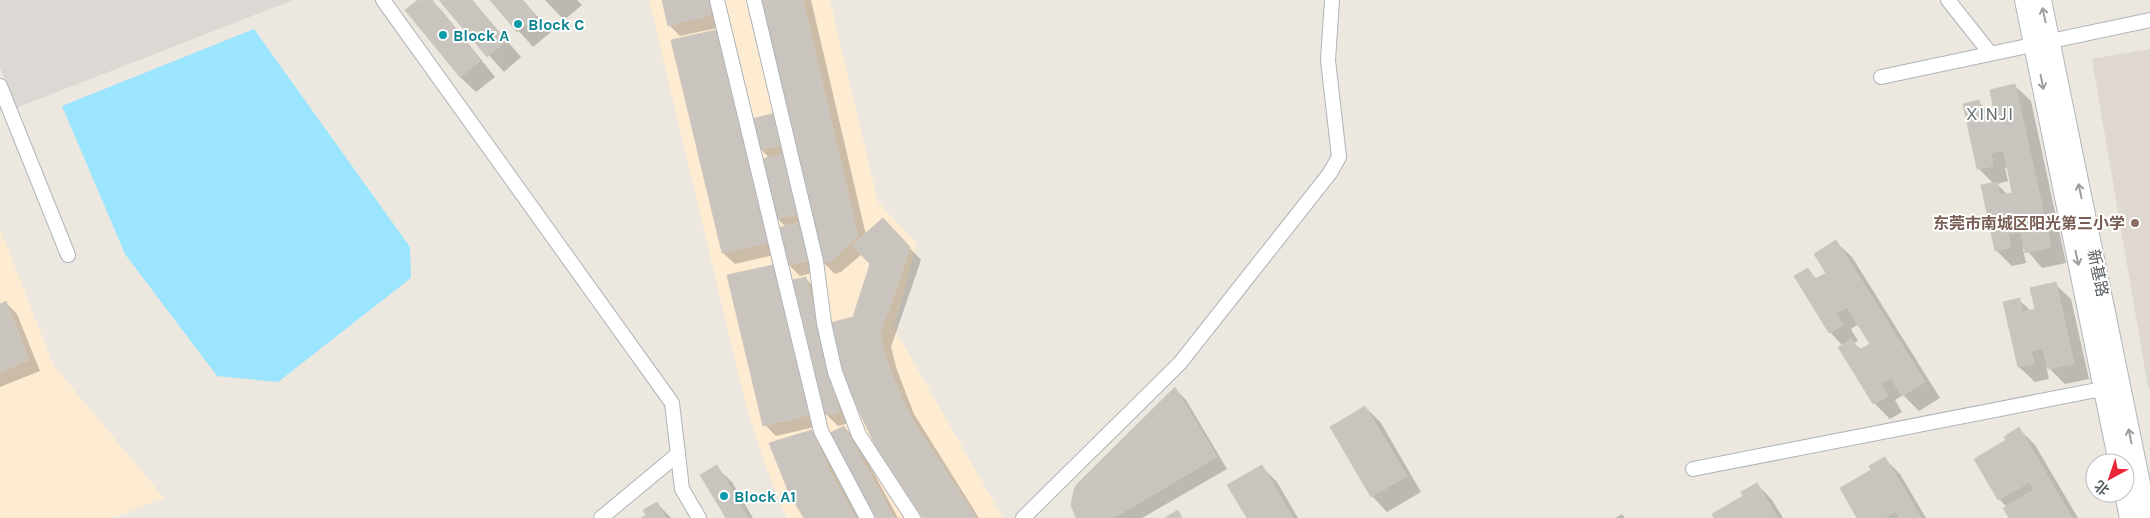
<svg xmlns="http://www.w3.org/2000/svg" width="2150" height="518" viewBox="0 0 2150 518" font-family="Karla,'Noto Sans SC',sans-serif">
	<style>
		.commercial { fill: #feecd2 }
		.industrial { fill: #dcd9d4 }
		.education { fill: #ded8d0 }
		.water { fill: #9ce5ff }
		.shadow { fill: #0003; fill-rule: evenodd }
		.building { fill: #c9c4be; stroke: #d0c7be }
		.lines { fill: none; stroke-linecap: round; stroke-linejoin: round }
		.street-casing { stroke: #b0b4b8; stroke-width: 16 }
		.secondary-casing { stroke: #b1b6bb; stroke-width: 22 }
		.street { stroke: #fff; stroke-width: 14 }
		.secondary { stroke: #fff; stroke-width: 20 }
		.oneway { stroke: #9b9ea0 }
		.culture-dot { fill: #0f9aa8; stroke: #fff; stroke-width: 2 }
		.education-dot { fill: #8d6e63; stroke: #fff; stroke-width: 2 }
		.labels { text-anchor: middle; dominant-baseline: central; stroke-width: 4; stroke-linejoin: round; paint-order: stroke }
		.culture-label { font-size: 16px; font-weight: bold; fill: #0d838f; stroke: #fff; text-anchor: start }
		.education-label { font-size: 16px; font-weight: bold; fill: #785e54; stroke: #fff; text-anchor: end }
		.street-label { font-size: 16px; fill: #585d61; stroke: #fff }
		.quarter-label { font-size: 19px; letter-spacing: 1px; fill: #697073; stroke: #fff }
	</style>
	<rect width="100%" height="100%" fill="#ece7df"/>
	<g class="commercial">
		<polygon points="649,0 830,0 878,202 917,244 894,328 1003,518 787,518 765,465 746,406"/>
		<polygon points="0,229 54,366 164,498 113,518 0,518"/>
	</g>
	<polygon class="industrial" points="0,0 293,0 16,108 0,68"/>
	<polygon class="education" points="2150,49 2150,387 2148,388 2092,59"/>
	<polygon class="water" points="254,29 410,247 411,278 278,382 217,376 125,254 62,106"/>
	<g class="shadow">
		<polygon points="420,0 431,0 442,11 495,77 476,92 460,77"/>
		<polygon points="440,0 472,0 521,57 504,72"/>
		<polygon points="491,0 523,0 551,32 533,47"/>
		<polygon points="545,0 577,0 582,5 564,20"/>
		<polygon points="663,0 717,0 722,27 680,36 669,25"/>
		<polygon points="762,0 811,0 866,235 894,231 921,260 891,347 897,370 914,414 979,518 924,518 854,318 871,264 862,254 841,272 835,274 824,263"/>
		<polygon points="716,31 727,42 778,254 735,264 723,253 673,41"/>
		<path d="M 2015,86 L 2031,101 L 2066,263 L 2042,268 L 2026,249 L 2023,249 L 2026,263 L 2012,266 L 1996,250 L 1994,184 L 1979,169 L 1965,105 L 1979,102 L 1990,113 L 1996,112 ZM 2008,167 L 2014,194 L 2008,195 L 1997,184 L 2008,181 L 2005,168 Z"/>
		<polygon points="774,115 820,271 800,276 788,264 786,227 777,218 769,158 761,149"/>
		<path d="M 1836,242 L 1852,257 L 1940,398 L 1919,411 L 1903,395 L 1895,400 L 1902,412 L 1890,419 L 1874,403 L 1840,348 L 1843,346 L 1830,332 L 1796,277 L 1807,269 L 1817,279 L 1827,273 ZM 1859,324 L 1872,344 L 1862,350 L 1854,343 L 1858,341 L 1851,329 Z"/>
		<polygon points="772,266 784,277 819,426 776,436 765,425"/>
		<polygon points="806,279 817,290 849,423 838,426 827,415 795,281"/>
		<polygon points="2055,284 2071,299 2089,379 2065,384 2046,365 2049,379 2035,382 2019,367 2019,300 2031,311 2036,310"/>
		<polygon points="6,303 17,314 40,371 0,387 0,305"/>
		<polygon points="1175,389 1186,400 1227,469 1142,518 1078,518"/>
		<polygon points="1365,407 1381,423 1421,492 1387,512 1372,496"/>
		<polygon points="844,427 855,438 898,518 878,518"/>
		<polygon points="2019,429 2035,445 2078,518 2010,518 2007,507 1999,499 1976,459 2007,441"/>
		<polygon points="812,431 823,442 841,485 860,518 805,518"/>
		<polygon points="1885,459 1900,474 1926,518 1859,518 1873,471"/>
		<polygon points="716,467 732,482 753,518 727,518"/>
		<polygon points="1262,467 1277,482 1298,518 1248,518"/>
		<polygon points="1757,484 1772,500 1783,518 1715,518 1745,496"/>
		<polygon points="657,503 671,518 644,518"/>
		<polygon points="1622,514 1625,518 1615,518"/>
	</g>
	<g class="building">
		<polygon points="418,0 432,0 480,61 460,77 405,10"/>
		<polygon points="439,0 472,0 506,41 487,57"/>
		<polygon points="490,0 522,0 536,16 517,32"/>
		<polygon points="662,0 708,0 711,15 668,26"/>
		<polygon points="761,0 803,0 858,236 830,262 822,263"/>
		<polygon points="716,30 767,243 722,253 671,40"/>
		<polygon points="2015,84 2033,166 2008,171 2003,150 1991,153 1993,166 1977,169 1963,104 1979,100 1982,114 1994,111 1990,90"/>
		<polygon points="775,113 782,145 760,150 752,119"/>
		<polygon points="784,153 799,214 776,219 762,159"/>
		<polygon points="2033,166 2051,247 2025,253 2021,232 2008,234 2011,247 1995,251 1981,185 1997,182 2000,195 2012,193 2008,171"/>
		<polygon points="883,218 910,247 880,335 886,358 903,402 914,422 976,518 923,518 875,445 852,396 843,371 830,323 853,317 870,264 852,245"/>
		<polygon points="801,222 810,260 787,265 778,228"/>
		<polygon points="1836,240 1881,311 1858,325 1847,307 1836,313 1843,325 1829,333 1794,276 1808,268 1815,279 1826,273 1814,254"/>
		<polygon points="773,265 809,415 763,426 727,275"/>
		<polygon points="806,277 839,412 825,415 793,280"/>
		<polygon points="2056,282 2074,364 2048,369 2043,348 2031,351 2034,364 2018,367 2003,302 2020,298 2022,312 2035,309 2030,288"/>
		<polygon points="6,301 29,360 0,372 0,304"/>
		<polygon points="1881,311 1925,382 1902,396 1891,378 1880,384 1888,396 1873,404 1838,347 1852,339 1859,350 1870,344 1858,325"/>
		<polygon points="1175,387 1217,457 1113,518 1076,518 1071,505 1074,490 1077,484"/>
		<polygon points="1365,406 1407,476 1371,497 1330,427"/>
		<polygon points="844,426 894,518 876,518 830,433"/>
		<polygon points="2019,427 2072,518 2009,518 2003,508 2034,490 2030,482 1998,500 1974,459 2006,440 2004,437"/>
		<polygon points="812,430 830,472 856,518 804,518 789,493 769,443"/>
		<polygon points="1885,457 1921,518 1899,518 1896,511 1884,518 1857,518 1840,488 1871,470 1869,466"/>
		<polygon points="717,465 748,518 726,518 700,475"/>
		<polygon points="1262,465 1293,518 1247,518 1227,485"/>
		<polygon points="1757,483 1778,518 1714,518 1712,514 1743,496 1741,492"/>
		<polygon points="657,502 666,518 641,518 646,515 643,510"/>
		<polygon points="1178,510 1182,518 1165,518"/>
	</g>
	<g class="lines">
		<defs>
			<g id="street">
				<polyline points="383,0 672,403 682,489 699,518"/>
				<polyline points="717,0 821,431 867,518"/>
				<polyline points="754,0 816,261 824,323 835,372 859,435 913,518"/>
				<polyline points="1948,0 1990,53"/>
				<polyline points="1881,77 2150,20"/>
				<polyline points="0,86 68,255"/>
				<polyline points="1693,469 2112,387"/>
				<polyline points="601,518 678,454"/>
				<polyline points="1023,518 1180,363 1330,173 1339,157 1328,60 1332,0"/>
			</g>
			<g id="secondary">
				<polyline points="2025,0 2119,463"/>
				<polyline points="2041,0 2147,518"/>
				<polyline points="2125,493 2130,518"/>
			</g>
		</defs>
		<use href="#street" class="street-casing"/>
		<use href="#secondary" class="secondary-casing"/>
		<use href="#street" class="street"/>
		<use href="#secondary" class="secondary"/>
	</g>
	<defs><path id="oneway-shaft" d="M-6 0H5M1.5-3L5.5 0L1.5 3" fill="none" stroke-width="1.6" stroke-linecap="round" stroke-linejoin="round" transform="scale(1.25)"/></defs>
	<g class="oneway">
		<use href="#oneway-shaft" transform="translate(2044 15) rotate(-102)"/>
		<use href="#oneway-shaft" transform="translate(2042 82) rotate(79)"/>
		<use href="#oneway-shaft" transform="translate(2080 191) rotate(-102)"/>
		<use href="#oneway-shaft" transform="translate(2077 258) rotate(78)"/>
		<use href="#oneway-shaft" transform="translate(2130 436) rotate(-101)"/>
	</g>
	<g class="culture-dot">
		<circle cx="518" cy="24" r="5"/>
		<circle cx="443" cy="35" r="5"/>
		<circle cx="724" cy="496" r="5"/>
	</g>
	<circle class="education-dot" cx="2135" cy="223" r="5"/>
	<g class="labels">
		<g class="culture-label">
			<text x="528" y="24">Block C</text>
			<text x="453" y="35">Block A</text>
			<text x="734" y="496">Block A1</text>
		</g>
		<g class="education-label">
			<text x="2125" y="223">东莞市南城区阳光第三小学</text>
		</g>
		<g class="street-label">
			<text transform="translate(2098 273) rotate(78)">新基路</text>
		</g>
		<g class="quarter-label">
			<text x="1990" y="114">XINJI</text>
		</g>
	</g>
	<g transform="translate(2110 478) rotate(220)"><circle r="24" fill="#ffffff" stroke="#bcbec0"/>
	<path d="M0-4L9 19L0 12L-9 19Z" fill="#eb2639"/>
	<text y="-8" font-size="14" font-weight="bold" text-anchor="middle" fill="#585d61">北</text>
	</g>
</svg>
